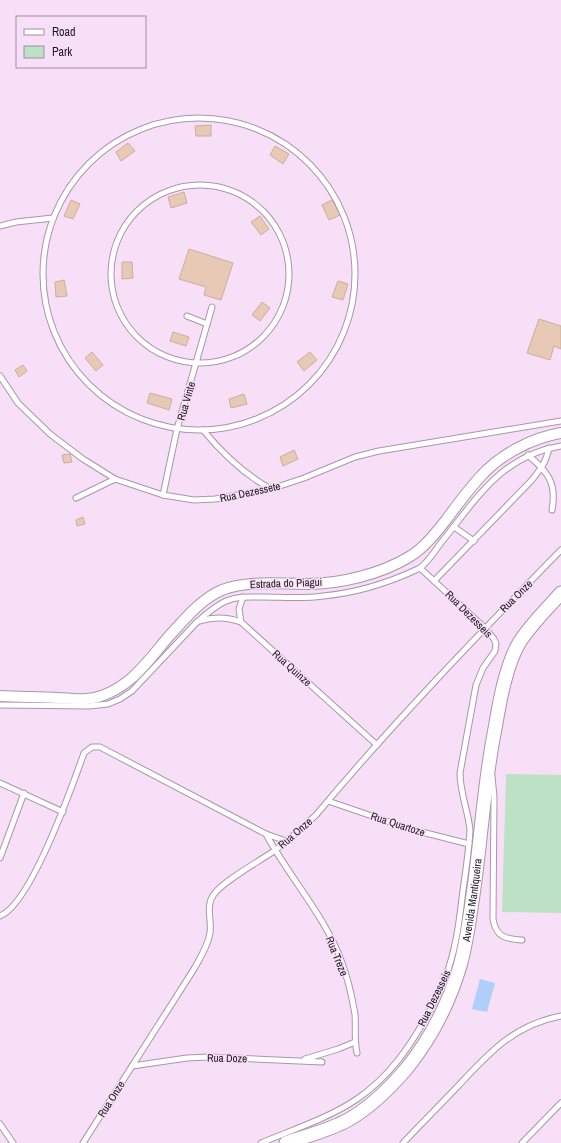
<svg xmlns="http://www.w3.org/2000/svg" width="561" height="1143" viewBox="0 0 561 1143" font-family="'Archivo Narrow',sans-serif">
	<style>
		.green { fill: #bde1c5 }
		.water { fill: #adcff9 }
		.building { fill: #e7c9b6; stroke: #cbae9b }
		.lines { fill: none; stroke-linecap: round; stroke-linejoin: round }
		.service-casing { stroke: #ab94ac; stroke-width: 7 }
		.minor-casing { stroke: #ab94ac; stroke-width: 12 }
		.tertiary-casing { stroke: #ab94ac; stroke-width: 15 }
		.service { stroke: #fff; stroke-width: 5 }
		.minor { stroke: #fff; stroke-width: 10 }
		.tertiary { stroke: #fff; stroke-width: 13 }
		.labels { text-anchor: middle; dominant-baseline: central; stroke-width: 3; stroke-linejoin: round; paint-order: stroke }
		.street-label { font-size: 11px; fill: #1e161e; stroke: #f7dff8 }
	</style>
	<rect width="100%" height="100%" fill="#f7dff8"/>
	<polygon class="green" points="506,774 561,775 561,913 502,912"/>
	<polygon class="water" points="480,979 495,983 487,1012 472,1009"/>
	<g class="building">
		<polygon points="211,125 211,136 196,136 195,126"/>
		<polygon points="128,143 135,151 121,161 116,152"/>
		<polygon points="275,146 289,154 283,164 270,155"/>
		<polygon points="184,192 187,203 171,208 168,197"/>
		<polygon points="71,200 80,204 73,219 64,216"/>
		<polygon points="332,200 340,215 329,220 322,205"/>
		<polygon points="260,216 269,229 261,235 251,222"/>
		<polygon points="189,249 233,263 221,300 204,295 206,287 179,279"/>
		<polygon points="122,262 132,262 133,278 122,279"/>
		<polygon points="64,280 67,296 56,297 55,282"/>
		<polygon points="338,281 348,284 343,300 332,297"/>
		<polygon points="262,302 270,308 260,321 252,315"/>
		<polygon points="539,319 561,326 561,349 554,346 550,360 527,353"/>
		<polygon points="173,332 189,337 186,346 170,341"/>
		<polygon points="92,352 103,365 96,371 85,358"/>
		<polygon points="310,352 317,360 304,371 297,362"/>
		<polygon points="23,365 27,371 19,377 15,370"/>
		<polygon points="150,393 172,399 169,410 147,403"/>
		<polygon points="244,394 247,404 231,408 229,399"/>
		<polygon points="294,450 298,459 283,466 280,457"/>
		<polygon points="70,454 72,462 64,463 62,455"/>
		<polygon points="83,517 85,524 77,526 76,520"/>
	</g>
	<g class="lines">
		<defs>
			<g id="service">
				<circle cx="199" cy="274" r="156"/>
				<circle cx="200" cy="274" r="89"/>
				<polyline points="0,226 16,222 53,218"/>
				<polyline points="187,316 207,324"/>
				<polyline points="0,376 18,403 50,434 83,459 115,479 163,495 194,500 215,499 271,489 304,478 355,457 379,451 561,421"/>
				<path d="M 203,430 C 222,453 245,475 271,489"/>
				<path d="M 528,455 C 548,472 557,483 552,510"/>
				<polyline points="163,495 177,429 212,307"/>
				<polyline points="76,498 115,479"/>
				<polyline points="454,527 474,541"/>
				<path d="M 434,581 L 531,481 C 540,470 546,463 549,448"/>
				<path d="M 200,621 C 215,616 227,617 241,622 L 377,745"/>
				<polyline points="241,622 239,609 243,597"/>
				<path d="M 0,705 L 89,706 L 108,704 L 120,699 L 132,691 L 197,622 C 206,614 215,606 226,601 C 238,596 250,597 262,597 C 282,597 303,599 323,596 C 356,593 388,583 418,569 C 425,566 435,551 440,544 C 476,500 500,456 561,446"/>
				<path d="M 492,776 L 494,797 L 493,919 C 496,937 505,939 522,940"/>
				<polyline points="0,783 63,812"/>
				<polyline points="328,801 410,829 469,844"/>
				<path d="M 266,834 C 289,877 326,917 342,963 C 348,979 352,997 355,1014 C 356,1027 354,1040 357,1053"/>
				<polyline points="0,858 24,793"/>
				<path d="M 0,916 C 31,904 72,787 84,753 L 92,747 L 100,747 L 266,834 L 286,841"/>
				<polyline points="305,1059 338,1049 355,1042"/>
				<polyline points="132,1066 187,1058 209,1057 322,1062"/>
				<polyline points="0,1124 13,1143"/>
				<path d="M 83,1143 L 194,969 C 200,958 208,946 210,933 C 212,919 205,906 214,894 C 225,880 258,862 274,851 C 289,840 302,828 316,815 C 393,723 477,636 561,550"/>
				<path d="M 261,1143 C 292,1130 329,1118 357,1099 C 390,1076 409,1048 428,1014 C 436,998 444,983 449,967 C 457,942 460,916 463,890 C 466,870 469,850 470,830 C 468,810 460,793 460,773 L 476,685 L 483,668 L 495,651 L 496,644 L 494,639 L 485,628 L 420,568"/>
				<path d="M 403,1143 C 421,1124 440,1105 459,1085 C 490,1052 514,1025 561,1016"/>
				<polyline points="522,1143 561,1103"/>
			</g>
			<path id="minor" d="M 0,696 C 20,697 40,697 59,698 C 68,698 77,700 86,699 C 103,698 120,688 133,677 C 147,664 158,649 170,635 C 186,618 201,599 222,590 C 248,580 280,584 308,584 C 340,584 381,574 409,557 C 424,548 435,534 446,520 C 457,505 468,490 481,476 C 501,454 532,438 561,433"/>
			<g id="tertiary">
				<path id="s1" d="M 286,1143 C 306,1136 330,1130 348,1120 C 371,1107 390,1088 407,1068 C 431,1038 449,1003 460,966 C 466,945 469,923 472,902 C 480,850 483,797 492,745 C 498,714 503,671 519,643 C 530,625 547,609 561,593"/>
			</g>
		</defs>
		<use href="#service" class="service-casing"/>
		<use href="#minor" class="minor-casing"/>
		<use href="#tertiary" class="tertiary-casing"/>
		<use href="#service" class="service"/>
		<use href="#minor" class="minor"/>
		<use href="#tertiary" class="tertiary"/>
	</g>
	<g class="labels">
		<g class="street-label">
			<text transform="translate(186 401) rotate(-74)">Rua Vinte</text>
			<text transform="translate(250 492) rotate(-12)">Rua Dezessete</text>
			<text transform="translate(286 583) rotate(-2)">Estrada do Piagui</text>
			<text transform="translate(516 596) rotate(-45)">Rua Onze</text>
			<text transform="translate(469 614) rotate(45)">Rua Dezesseis</text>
			<text transform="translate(292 668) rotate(42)">Rua Quinze</text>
			<text transform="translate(398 824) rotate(18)">Rua Quartoze</text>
			<text transform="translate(295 833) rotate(-41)">Rua Onze</text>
			<text stroke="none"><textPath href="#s1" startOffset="328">Avenida Mantiqueira</textPath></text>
			<text transform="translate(337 956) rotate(68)">Rua Treze</text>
			<text transform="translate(434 998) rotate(-64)">Rua Dezesseis</text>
			<text transform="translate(227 1058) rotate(1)">Rua Doze</text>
			<text transform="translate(111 1099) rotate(-58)">Rua Onze</text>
		</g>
	</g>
	<rect x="16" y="16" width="130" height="52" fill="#f7dff8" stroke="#a08fa1"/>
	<rect x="24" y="29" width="20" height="6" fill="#ffffff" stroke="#a08fa1"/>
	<text x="52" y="36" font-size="12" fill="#1e161e">Road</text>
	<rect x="24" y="46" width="20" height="12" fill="#bde1c5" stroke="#a08fa1"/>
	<text x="52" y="56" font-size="12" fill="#1e161e">Park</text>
</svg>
